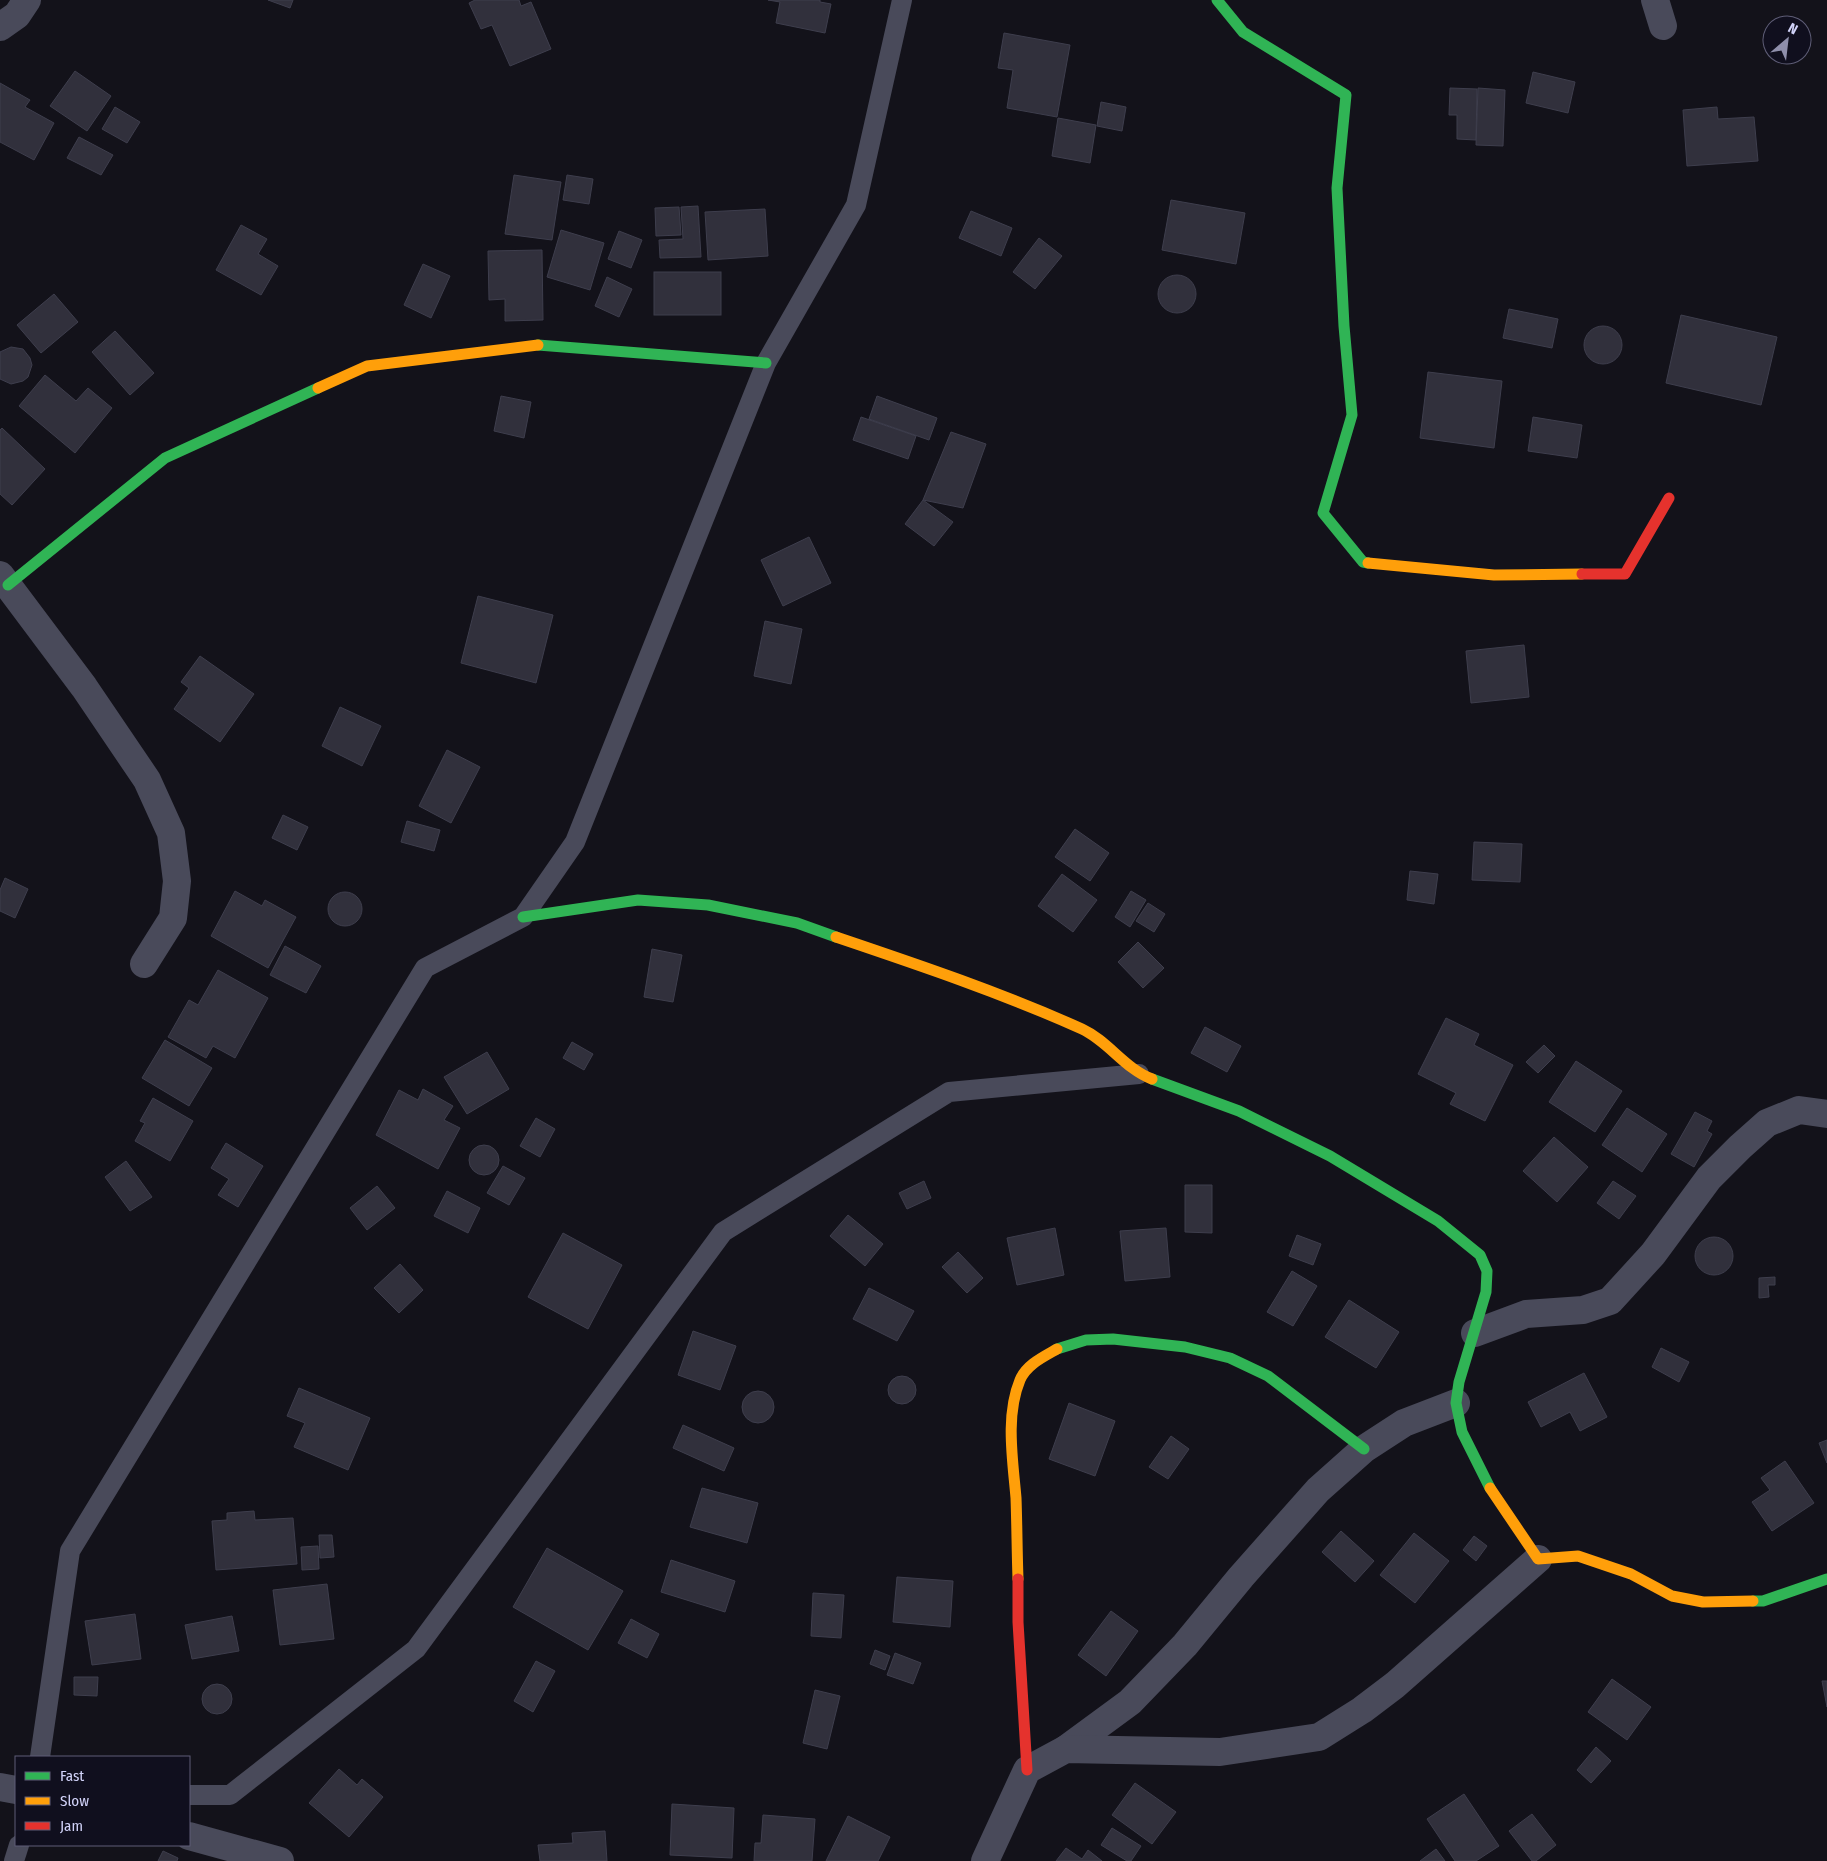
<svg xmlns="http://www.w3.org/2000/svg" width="1827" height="1861" viewBox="0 0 1827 1861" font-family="'Fira Sans Condensed',sans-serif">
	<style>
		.building { fill: #31303c; stroke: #3e3e4d }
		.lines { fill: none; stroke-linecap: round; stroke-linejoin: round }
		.lane { stroke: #494a5a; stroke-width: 20 }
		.street { stroke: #494a5a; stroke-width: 28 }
		.fast { stroke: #30b455; stroke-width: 11 }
		.slow { stroke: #ff9f0a; stroke-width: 11 }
		.jam { stroke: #e5322d; stroke-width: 11 }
	</style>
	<rect width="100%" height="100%" fill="#13121a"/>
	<g class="building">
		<polygon points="268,0 293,0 290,8"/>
		<polygon points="475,0 519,0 521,6 531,2 551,49 510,66 492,25 481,29 469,3"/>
		<polygon points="768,0 820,0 820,2 831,4 825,33 776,23 780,2"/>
		<polygon points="1004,33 1070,45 1057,117 1007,108 1013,70 998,68"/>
		<polygon points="75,71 111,96 87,131 50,106"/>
		<polygon points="1533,72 1575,82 1568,113 1526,103"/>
		<polygon points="0,83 30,100 25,107 54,123 34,160 0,142"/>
		<polygon points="1450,88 1477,89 1476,140 1457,139 1457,115 1449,115"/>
		<polygon points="1478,88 1505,90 1503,146 1476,145"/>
		<polygon points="1101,102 1126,107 1122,131 1097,126"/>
		<polygon points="115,107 140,122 127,143 102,129"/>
		<polygon points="1717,107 1718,119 1754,117 1758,161 1687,166 1683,110"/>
		<polygon points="1058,118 1096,125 1090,163 1052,156"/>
		<polygon points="79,137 113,155 101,175 67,158"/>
		<polygon points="514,175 561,182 552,240 505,234"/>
		<polygon points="567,175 593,179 589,204 563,200"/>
		<polygon points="1171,200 1245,213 1236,264 1162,250"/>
		<polygon points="698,206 701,257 660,258 659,240 683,239 681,207"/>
		<polygon points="679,207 681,235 656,236 655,208"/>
		<polygon points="765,209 768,256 708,260 705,212"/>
		<polygon points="971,211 1012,228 1001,256 959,238"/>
		<polygon points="241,225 267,239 258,254 278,266 261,295 216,270"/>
		<polygon points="561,230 604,243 590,290 547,277"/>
		<polygon points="619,231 642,240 631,268 608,259"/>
		<polygon points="1039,238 1062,256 1035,289 1013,272"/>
		<polygon points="542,250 543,320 505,321 505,299 489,300 488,251"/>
		<polygon points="423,264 450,276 431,318 404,305"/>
		<rect x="654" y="272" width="67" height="43"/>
		<circle cx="1177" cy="294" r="19"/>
		<polygon points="607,277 632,289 619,317 595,306"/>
		<polygon points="54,294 78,322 41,353 17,325"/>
		<polygon points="1509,309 1558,319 1552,348 1503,338"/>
		<polygon points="1681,315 1777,337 1761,405 1666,383"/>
		<circle cx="1603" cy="345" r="19"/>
		<polygon points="115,331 154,373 130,395 92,352"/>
		<polygon points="11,347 23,349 30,358 32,365 28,377 23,381 11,384 0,379 0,352"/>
		<polygon points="1428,372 1502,381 1494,448 1420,438"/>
		<polygon points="45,375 76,401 88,388 112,408 75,453 19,406"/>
		<polygon points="501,396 531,402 524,438 494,431"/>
		<polygon points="877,396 937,418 929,440 869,419"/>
		<polygon points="861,417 916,436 908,459 853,440"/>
		<polygon points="1533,417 1582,425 1577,458 1528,451"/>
		<polygon points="2,428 45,469 12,505 0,494 0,430"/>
		<polygon points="951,432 986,444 963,508 923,500"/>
		<polygon points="923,500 953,522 934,546 905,524"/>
		<polygon points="809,537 831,583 783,606 761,560"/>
		<polygon points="478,596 553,615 536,683 461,663"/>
		<polygon points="765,621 802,629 791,684 754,676"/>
		<polygon points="1524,645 1529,697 1471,703 1466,651"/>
		<polygon points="200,656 254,694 220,742 174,709 189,688 181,682"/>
		<polygon points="340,707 381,726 362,766 322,746"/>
		<polygon points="447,750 480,767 451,823 419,806"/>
		<polygon points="283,815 308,827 297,850 272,838"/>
		<polygon points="407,821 440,830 434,851 401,842"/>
		<polygon points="1075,829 1109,853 1090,881 1055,857"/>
		<polygon points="1474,842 1522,844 1520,882 1472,880"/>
		<polygon points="1410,871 1438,874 1434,904 1407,900"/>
		<polygon points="1062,874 1097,900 1073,932 1038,906"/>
		<polygon points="5,878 28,889 15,918 0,911 0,890"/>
		<polygon points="235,891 262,906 265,900 296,917 268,968 211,936"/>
		<polygon points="1131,891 1146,900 1130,927 1115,917"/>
		<circle cx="345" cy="909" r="17"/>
		<polygon points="1148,903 1165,914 1154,932 1136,921"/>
		<polygon points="1138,942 1164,968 1143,988 1118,962"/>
		<polygon points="285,946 321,966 306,993 270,975"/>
		<polygon points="652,949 682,955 673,1002 644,997"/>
		<polygon points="218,970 268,998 235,1058 213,1046 206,1058 168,1037 189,1000 198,1005"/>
		<polygon points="1446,1018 1479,1034 1474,1045 1513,1065 1485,1121 1450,1104 1456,1093 1418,1074"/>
		<polygon points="1205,1027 1241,1046 1227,1072 1191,1053"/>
		<polygon points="165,1040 212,1068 189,1106 142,1078"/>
		<polygon points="572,1042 593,1054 584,1070 563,1058"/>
		<polygon points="1544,1045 1555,1056 1538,1073 1526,1062"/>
		<polygon points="487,1052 509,1089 467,1114 444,1077"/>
		<polygon points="1576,1061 1622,1091 1595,1132 1549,1102"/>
		<polygon points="423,1089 453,1106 444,1120 460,1128 438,1169 376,1135 399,1090 418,1100"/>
		<polygon points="153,1098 193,1121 170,1161 135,1141 145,1123 140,1121"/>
		<polygon points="1627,1108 1667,1134 1642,1172 1602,1145"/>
		<polygon points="1695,1112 1712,1121 1707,1131 1712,1134 1694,1167 1671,1154"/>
		<polygon points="536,1118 555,1129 540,1157 520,1146"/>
		<polygon points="1554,1137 1588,1167 1557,1202 1523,1171"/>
		<polygon points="226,1143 263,1166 238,1207 218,1195 229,1179 211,1168"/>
		<circle cx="484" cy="1160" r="15"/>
		<polygon points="126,1161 152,1197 130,1211 105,1177"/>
		<polygon points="503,1166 525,1178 509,1205 487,1193"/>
		<polygon points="924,1181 931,1198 907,1209 899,1193"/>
		<polygon points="1613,1181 1636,1196 1619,1219 1597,1203"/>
		<polygon points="1185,1185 1212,1185 1212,1233 1185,1232"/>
		<polygon points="377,1186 395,1208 367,1230 350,1208"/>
		<polygon points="447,1191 480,1208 468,1233 434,1216"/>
		<polygon points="848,1215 883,1244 865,1266 830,1236"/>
		<polygon points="1055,1228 1064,1275 1017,1285 1007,1238"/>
		<polygon points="1166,1228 1170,1277 1125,1281 1120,1231"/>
		<polygon points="563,1233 622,1265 588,1329 528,1297"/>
		<polygon points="1297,1235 1321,1244 1313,1265 1289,1256"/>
		<circle cx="1714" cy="1256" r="19"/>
		<polygon points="958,1252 983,1278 967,1293 942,1267"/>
		<polygon points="400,1264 423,1290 399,1313 374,1288"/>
		<polygon points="1292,1271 1317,1286 1293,1326 1267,1312"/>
		<polygon points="1775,1277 1775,1285 1768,1285 1769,1297 1759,1298 1759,1278"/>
		<polygon points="869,1288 914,1311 897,1341 853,1319"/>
		<polygon points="1349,1300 1399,1332 1376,1368 1325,1337"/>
		<polygon points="693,1331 736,1346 720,1390 678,1375"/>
		<polygon points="1661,1348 1689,1362 1679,1382 1652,1367"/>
		<polygon points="1584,1373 1607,1417 1580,1431 1570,1412 1541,1427 1528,1402"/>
		<circle cx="902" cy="1390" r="14"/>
		<polygon points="299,1388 370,1418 348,1470 294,1447 305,1423 287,1416"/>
		<circle cx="758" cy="1407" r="16"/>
		<polygon points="1069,1403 1115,1421 1095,1476 1049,1459"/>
		<polygon points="683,1425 734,1448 724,1471 673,1448"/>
		<polygon points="1171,1436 1189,1449 1168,1479 1149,1467"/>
		<polygon points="1827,1440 1827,1463 1819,1443"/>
		<polygon points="1785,1461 1814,1503 1772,1531 1752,1502 1770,1490 1761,1478"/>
		<polygon points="702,1488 758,1503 747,1543 690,1527"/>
		<polygon points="254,1511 255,1520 293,1518 297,1564 216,1570 212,1521 227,1520 227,1513"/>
		<polygon points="1341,1531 1374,1561 1355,1582 1322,1552"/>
		<polygon points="1414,1533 1449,1561 1415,1603 1380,1575"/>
		<polygon points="319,1535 332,1535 334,1557 320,1558"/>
		<polygon points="1474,1536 1487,1546 1476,1561 1463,1550"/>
		<polygon points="318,1546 319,1569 302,1570 301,1547"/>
		<polygon points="547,1548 623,1591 588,1650 513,1607"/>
		<polygon points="671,1560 735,1581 725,1612 661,1592"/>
		<polygon points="897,1577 953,1581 950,1627 893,1622"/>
		<polygon points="327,1584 334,1639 280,1645 273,1590"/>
		<polygon points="813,1593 844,1595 841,1638 811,1636"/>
		<polygon points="1111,1611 1138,1631 1106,1676 1078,1655"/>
		<polygon points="135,1614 141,1659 92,1665 85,1621"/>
		<polygon points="232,1616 239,1651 192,1659 185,1625"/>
		<polygon points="631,1619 659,1634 647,1658 618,1643"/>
		<polygon points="875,1650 890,1656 885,1670 870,1664"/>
		<polygon points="895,1653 921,1663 913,1684 887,1675"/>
		<polygon points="536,1661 555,1671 533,1712 514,1701"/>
		<polygon points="74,1677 98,1677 97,1696 74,1695"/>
		<polygon points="1612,1679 1651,1707 1627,1740 1588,1712"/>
		<polygon points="1822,1681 1827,1681 1827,1707"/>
		<circle cx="217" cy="1699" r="15"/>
		<polygon points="815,1690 840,1696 827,1749 803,1743"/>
		<polygon points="1596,1747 1611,1761 1591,1783 1577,1770"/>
		<polygon points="339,1769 357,1785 362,1779 383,1797 349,1837 309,1803"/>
		<polygon points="1135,1783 1176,1812 1152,1844 1112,1815"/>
		<polygon points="1464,1794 1499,1846 1476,1861 1455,1861 1427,1819"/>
		<polygon points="672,1804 734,1808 732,1858 670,1855"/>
		<polygon points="1532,1814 1556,1845 1536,1861 1532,1861 1509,1831"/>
		<polygon points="763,1815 815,1819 812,1861 754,1861 755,1843 761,1843"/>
		<polygon points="848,1816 890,1837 878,1861 826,1861"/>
		<polygon points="1112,1828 1141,1846 1131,1861 1127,1861 1101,1845"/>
		<polygon points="605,1831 607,1861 540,1861 538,1845 573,1843 572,1833"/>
		<polygon points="1066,1848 1082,1859 1088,1850 1102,1861 1056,1861"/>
		<polygon points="1436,1849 1445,1861 1420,1861"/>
		<polygon points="163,1851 178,1858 177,1861 158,1861"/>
	</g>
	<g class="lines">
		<g class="lane">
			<polyline points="40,1757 70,1551 425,968 523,917 575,842 766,363 856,205 902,0"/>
			<polyline points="189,1795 230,1795 416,1649 723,1232 949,1092 1139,1074"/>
			<polyline points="14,1861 19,1845"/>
		</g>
		<g class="street">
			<polyline points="1655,0 1663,26"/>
			<polyline points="0,27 17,15 27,0"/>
			<polyline points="0,575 84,687 147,780 171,833 177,881 173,918 144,964"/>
			<polyline points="1475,1333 1526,1314 1583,1310 1610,1301 1653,1254 1709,1178 1740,1147 1767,1123 1799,1110 1827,1114"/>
			<polyline points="1066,1749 1130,1702 1185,1645 1241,1577 1318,1490 1364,1449 1404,1423 1456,1403"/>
			<polyline points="0,1787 16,1790"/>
			<polyline points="189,1836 280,1861"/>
			<polyline points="985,1861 1027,1770 1066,1749 1220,1752 1319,1737 1362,1710 1395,1685 1538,1559"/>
		</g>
		<g class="fast">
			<polyline points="1217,0 1243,32 1346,95 1337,188 1344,326 1352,415 1323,513 1363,562 1368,563"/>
			<polyline points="538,345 766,363"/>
			<polyline points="8,585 165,458 318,388"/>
			<polyline points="523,917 638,900 708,905 797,923 836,937"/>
			<polyline points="1152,1079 1239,1111 1330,1156 1438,1221 1480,1255 1487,1271 1486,1292 1459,1382 1456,1403 1462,1432 1490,1488"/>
			<polyline points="1057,1349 1086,1340 1113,1339 1185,1347 1230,1358 1268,1376 1364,1449"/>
			<polyline points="1753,1601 1763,1601 1827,1579"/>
		</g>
		<g class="slow">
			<polyline points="318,388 367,366 538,345"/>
			<polyline points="1368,563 1494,575 1582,574"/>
			<path d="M 836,937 C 919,965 1002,993 1082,1029 C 1108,1041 1125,1069 1152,1079"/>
			<polyline points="1490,1488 1538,1559 1578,1556 1631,1574 1672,1596 1703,1602 1753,1601"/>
			<path d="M 1018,1579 C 1017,1552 1017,1525 1016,1498 C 1013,1461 1005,1416 1020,1380 C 1026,1365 1043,1357 1057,1349"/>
		</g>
		<g class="jam">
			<polyline points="1582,574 1625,574 1669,498"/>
			<polyline points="1018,1579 1018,1622 1027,1770"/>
		</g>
	</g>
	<rect x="15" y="1756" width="175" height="90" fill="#100f1e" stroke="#5e5d76"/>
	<rect x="25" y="1772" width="25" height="8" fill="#30b455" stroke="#5e5d76"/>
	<text x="60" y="1781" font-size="15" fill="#d2d3f9">Fast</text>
	<rect x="25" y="1797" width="25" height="8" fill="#ff9f0a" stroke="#5e5d76"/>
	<text x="60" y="1806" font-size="15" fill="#d2d3f9">Slow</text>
	<rect x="25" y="1822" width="25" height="8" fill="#e5322d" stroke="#5e5d76"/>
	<text x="60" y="1831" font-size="15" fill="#d2d3f9">Jam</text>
	<g transform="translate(1787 40) rotate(28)"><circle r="24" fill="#100f1e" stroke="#5e5d76"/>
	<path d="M0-4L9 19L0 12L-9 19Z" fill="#8f8fab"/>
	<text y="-8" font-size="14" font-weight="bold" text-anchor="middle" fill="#d2d3f9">N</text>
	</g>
</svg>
